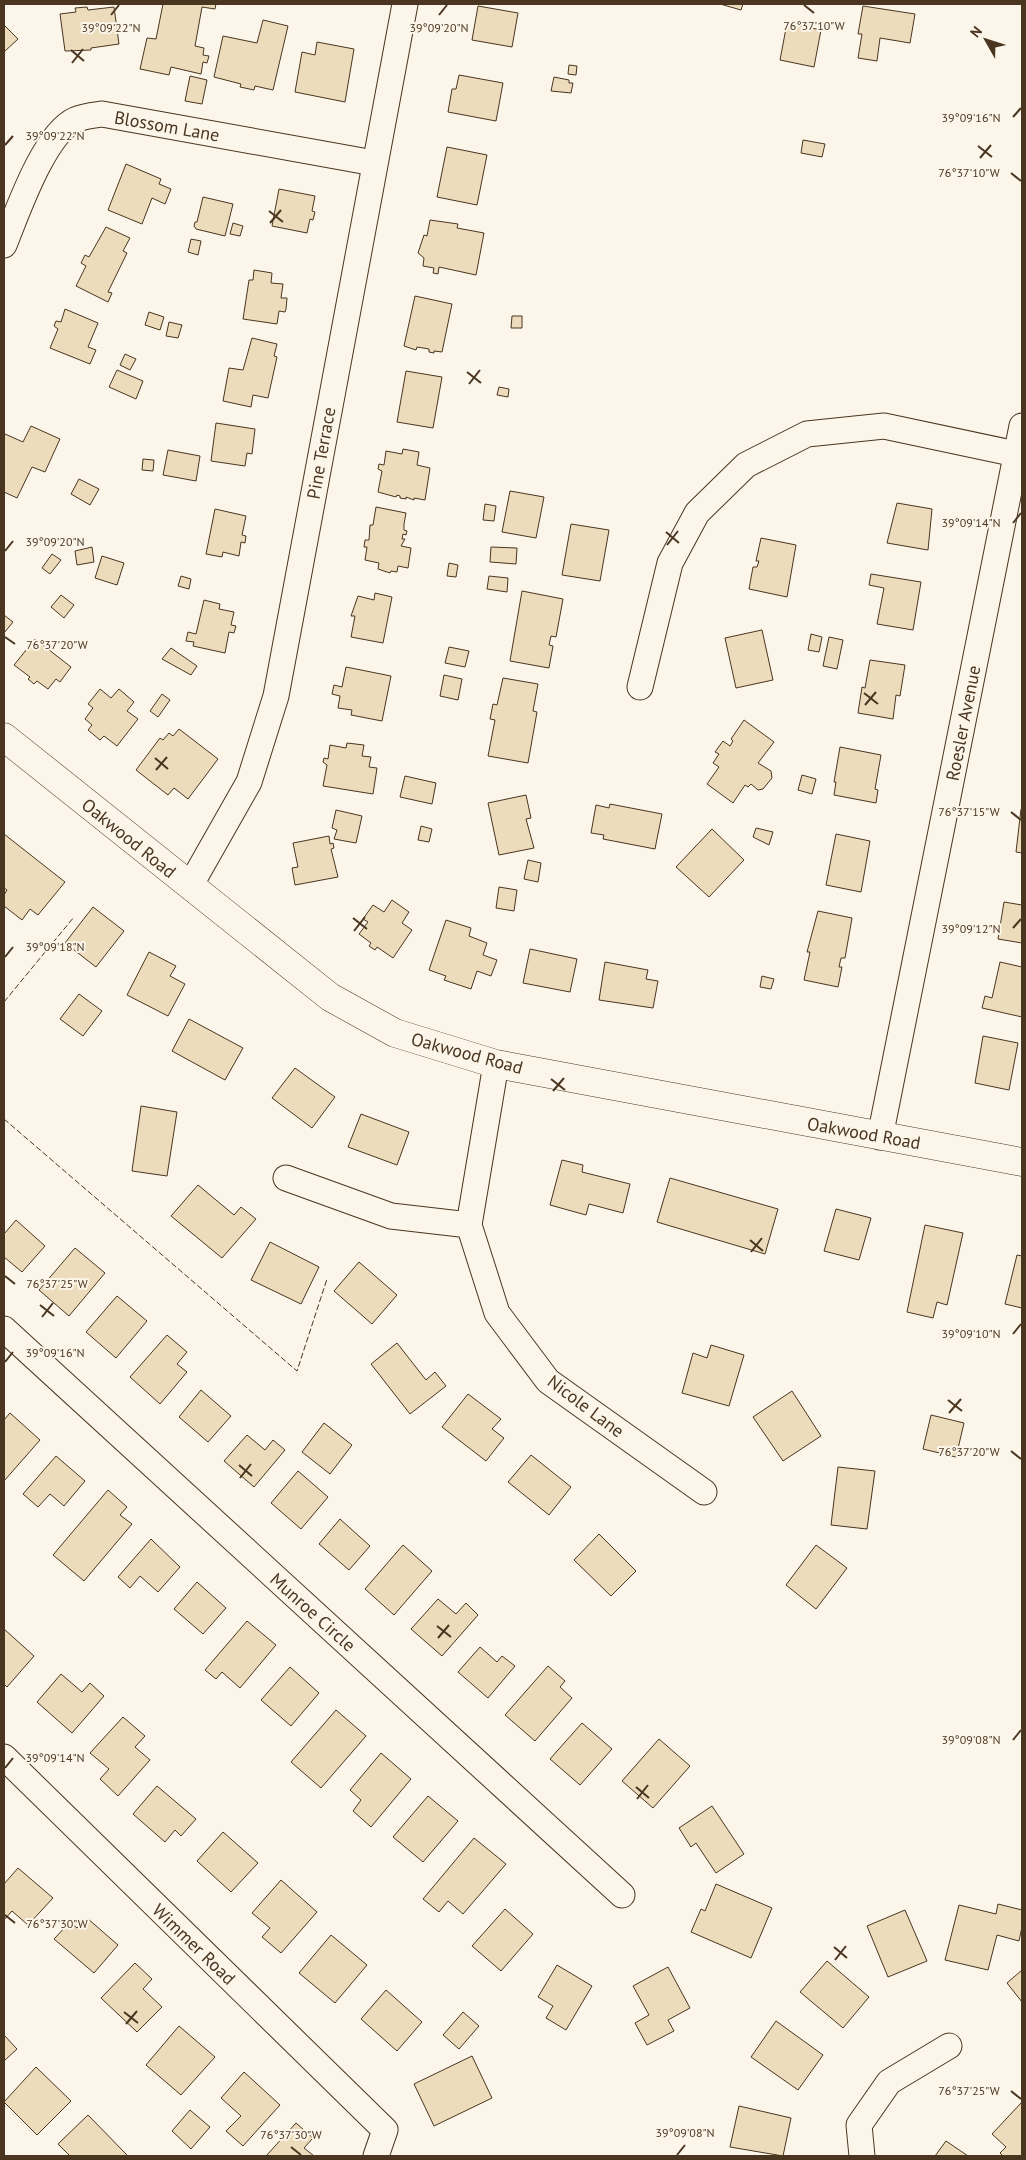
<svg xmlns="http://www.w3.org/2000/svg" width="1026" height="2160" viewBox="0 0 1026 2160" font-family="'PT Sans',sans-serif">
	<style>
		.building { fill: #ecdcbc; stroke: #4a3520 }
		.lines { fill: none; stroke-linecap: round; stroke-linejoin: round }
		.minor-casing { stroke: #4a3520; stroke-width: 27 }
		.tertiary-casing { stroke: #4a3520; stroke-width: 29 }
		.minor { stroke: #fbf6e9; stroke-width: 25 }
		.tertiary { stroke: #fbf6e9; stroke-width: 28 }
		.fence { stroke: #4a3520; stroke-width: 1; stroke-dasharray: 6 2.5; stroke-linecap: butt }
		.ticks { fill: none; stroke: #4a3520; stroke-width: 2 }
		.labels { text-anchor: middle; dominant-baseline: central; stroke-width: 4; stroke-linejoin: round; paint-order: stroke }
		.street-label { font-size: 18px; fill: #4a3520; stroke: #fbf6e9 }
		.ticks-label { font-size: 12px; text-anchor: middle; fill: #4a3520; stroke: #fbf6e9; stroke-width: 4; stroke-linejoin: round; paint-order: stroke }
	</style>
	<rect width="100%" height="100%" fill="#fbf6e9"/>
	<g class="building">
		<polygon points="163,4 216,4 215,9 202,7 195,46 204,48 203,55 209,56 207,63 203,62 201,74 171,67 169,75 140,69 147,38 156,39"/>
		<polygon points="720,4 743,4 741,10"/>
		<polygon points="478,6 518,13 512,47 472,40"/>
		<polygon points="863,6 915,14 910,43 880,38 877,61 858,58 862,34 858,34"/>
		<polygon points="87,7 88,10 114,7 119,44 91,48 91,50 65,51 60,14 76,12 75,8"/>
		<polygon points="263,20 288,26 273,90 255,86 254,90 240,87 241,84 214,77 223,36 257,43"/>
		<polygon points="787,23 821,30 814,67 780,60"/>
		<polygon points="4,25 18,39 4,52"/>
		<polygon points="317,42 354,49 345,102 295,92 302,52 315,55"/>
		<polygon points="569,65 577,66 576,75 568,74"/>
		<polygon points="459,75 503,83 496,121 448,112 452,89 456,89"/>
		<polygon points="190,76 207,80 202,104 185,101"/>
		<polygon points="554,77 569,80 569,83 573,83 571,93 551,91"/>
		<polygon points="803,140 825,144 822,157 801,153"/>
		<polygon points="447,147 487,155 477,205 437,197"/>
		<polygon points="126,164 161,179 159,184 171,189 165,204 152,198 142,224 108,210"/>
		<polygon points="279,189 315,196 312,211 315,212 313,220 310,219 307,233 272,226"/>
		<polygon points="203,197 233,204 225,236 196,229 194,226 195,222 197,222"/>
		<polygon points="430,220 458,224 457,228 484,233 476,275 439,267 438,274 433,273 434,268 423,266 424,258 418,253 424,235 427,236"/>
		<polygon points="233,223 243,226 240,236 230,234"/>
		<polygon points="106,227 130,238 123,251 127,253 108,292 112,293 108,302 76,286 86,266 81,263 85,255 89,257"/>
		<polygon points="191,239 201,241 198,255 188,252"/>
		<polygon points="254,270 272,273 271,283 283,284 281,298 287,298 286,309 285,312 279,311 277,324 243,319 249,280 253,280"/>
		<polygon points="415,296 452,304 442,352 434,351 434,353 429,352 429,349 417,347 416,350 404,346"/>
		<polygon points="65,309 98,323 88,347 96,350 90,364 50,348 58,329 54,326 56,321 61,322"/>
		<polygon points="149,312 164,317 160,330 145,325"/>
		<polygon points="512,316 522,316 522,328 511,328"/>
		<polygon points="169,322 182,325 178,338 166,336"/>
		<polygon points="252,338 277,344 274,356 277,357 268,398 253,395 251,407 223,401 229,368 243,370"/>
		<polygon points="125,354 136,359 130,370 120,365"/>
		<polygon points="117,370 143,381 136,399 109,387"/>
		<polygon points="406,371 442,377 433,428 397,422"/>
		<polygon points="499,387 509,389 508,397 497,395"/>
		<polygon points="216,423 255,429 252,454 247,453 245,466 211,461"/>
		<polygon points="31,426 60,439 45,472 32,467 17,498 4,492 4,438 5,434 23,442"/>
		<polygon points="403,449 419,452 417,465 430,468 425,500 414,498 414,500 406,497 406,499 400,498 400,496 397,495 396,497 378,492 382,471 378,469 379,464 384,465 386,451 402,454"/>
		<polygon points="168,450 200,456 196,481 163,475"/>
		<polygon points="143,459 154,460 153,471 142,470"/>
		<polygon points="79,479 99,489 90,505 71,494"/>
		<polygon points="510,491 544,497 536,538 502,532"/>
		<polygon points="897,503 932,509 928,550 887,543"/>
		<polygon points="485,504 496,506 494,521 483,520"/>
		<polygon points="376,507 406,513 404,524 404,530 407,531 406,535 403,534 402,539 405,539 401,546 411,548 408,568 398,566 397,572 391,571 390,573 378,569 379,563 365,560 367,547 364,547 365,540 369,540 370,525 373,525"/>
		<polygon points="215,509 246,516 242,535 246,536 245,543 241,542 239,556 223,552 222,557 206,554"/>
		<polygon points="571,524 609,530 600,581 562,575"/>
		<polygon points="761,538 796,545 787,597 749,589 753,567 757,567 759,561 756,561"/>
		<polygon points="92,547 94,562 77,565 75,551"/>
		<polygon points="491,547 517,548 516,564 490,562"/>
		<polygon points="52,554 61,560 50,574 42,568"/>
		<polygon points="102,556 124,563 117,585 95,578"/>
		<polygon points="449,563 458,565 456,577 447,576"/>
		<polygon points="871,574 921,582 913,630 877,624 884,588 869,585"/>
		<polygon points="181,576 191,579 189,589 178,586"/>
		<polygon points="489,576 508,578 507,592 487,589"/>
		<polygon points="522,591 563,599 556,637 551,636 549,645 553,646 549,668 510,661"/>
		<polygon points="375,593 392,597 383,643 351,637 355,616 351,616 358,596 374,600"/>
		<polygon points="61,595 74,605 64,618 51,607"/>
		<polygon points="204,600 220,604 219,609 234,612 231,625 236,626 234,633 229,632 225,653 193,646 194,642 186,641 188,632 196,634"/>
		<polygon points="4,615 13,622 4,633"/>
		<polygon points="762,630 773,680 736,688 725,638"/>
		<polygon points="811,634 822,637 819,652 808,650"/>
		<polygon points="829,637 843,640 837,669 823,666"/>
		<polygon points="35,639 71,667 60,682 56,679 48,689 37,681 34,684 28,679 30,677 14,665"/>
		<polygon points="449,647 469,651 465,667 445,663"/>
		<polygon points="171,648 197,666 191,675 162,659"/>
		<polygon points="870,660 905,665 900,696 896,695 893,719 858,713 862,687 865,688"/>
		<polygon points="346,667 391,676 382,721 351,715 352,710 338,708 340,696 332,694 334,685 342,687"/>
		<polygon points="444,675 462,679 458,700 440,696"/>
		<polygon points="503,678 538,684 533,711 537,712 528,763 488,756 495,720 490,719 493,704 497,705"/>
		<polygon points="100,689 111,698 119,689 134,702 127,711 138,719 117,746 104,736 100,740 88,730 92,725 85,719 93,708 88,704"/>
		<polygon points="162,694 170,700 158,717 150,711"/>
		<polygon points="744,720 774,742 758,763 771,771 772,778 763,789 758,790 751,784 748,787 745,785 733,803 707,784 719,767 713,763 719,754 715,752 723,741 730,746 733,741 731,739"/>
		<polygon points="179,729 218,759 188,799 174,788 168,795 136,770 160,738 163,740 169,733 173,736"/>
		<polygon points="347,743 364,745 362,756 371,757 369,767 377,768 373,794 323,786 327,765 323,762 324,758 328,759 330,745 346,748"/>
		<polygon points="840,747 881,755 875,789 878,790 876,803 834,795 836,782 834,782"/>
		<polygon points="802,775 816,779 812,794 798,790"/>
		<polygon points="405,776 436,783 432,804 400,797"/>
		<polygon points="526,795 531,818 526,819 534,848 499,855 488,803"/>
		<polygon points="610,804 662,814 655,849 603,839 604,835 591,833 596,805 609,808"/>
		<polygon points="1021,809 1022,810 1022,853 1016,852"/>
		<polygon points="336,810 362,816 356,843 334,839 337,830 332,828"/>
		<polygon points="421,826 432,829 429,842 418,840"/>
		<polygon points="756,828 773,832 769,845 753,837"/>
		<polygon points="712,829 744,860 709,897 676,867"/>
		<polygon points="4,834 65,882 38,915 30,909 22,920 4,906 4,895 7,890 4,888"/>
		<polygon points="836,834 870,841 861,892 826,885"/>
		<polygon points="329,836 330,844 333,843 334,848 331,849 338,877 295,885 292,868 298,867 293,843"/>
		<polygon points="528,860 541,863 538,882 524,879"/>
		<polygon points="499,887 517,890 514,911 496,908"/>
		<polygon points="392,900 409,912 402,923 412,930 393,958 377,947 375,950 369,946 371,943 359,934 368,922 363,919 373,905 384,912"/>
		<polygon points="1004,902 1022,905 1022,943 998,939"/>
		<polygon points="93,907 124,931 96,967 65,943"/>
		<polygon points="818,911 852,918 845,958 841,958 839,967 842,967 838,987 804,980 810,952 807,952"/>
		<polygon points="446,920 471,928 469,936 487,943 483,955 497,960 491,976 477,971 471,989 444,980 446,976 429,970"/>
		<polygon points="530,949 577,959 570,992 523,983"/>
		<polygon points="149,952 176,966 170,976 185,984 168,1016 127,995"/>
		<polygon points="605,962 648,970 646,979 658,981 653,1008 599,1000"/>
		<polygon points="1000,962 1022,967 1022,1017 982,1008 985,996 992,998"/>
		<polygon points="762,976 774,979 771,989 760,987"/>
		<polygon points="79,994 102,1011 83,1036 60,1019"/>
		<polygon points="189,1019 243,1048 225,1080 172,1051"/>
		<polygon points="983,1036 1018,1043 1009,1090 975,1083"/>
		<polygon points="295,1068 335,1097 312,1128 272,1098"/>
		<polygon points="141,1106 177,1112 167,1176 132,1171"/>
		<polygon points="361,1114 409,1132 397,1165 348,1147"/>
		<polygon points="562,1160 583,1165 582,1172 630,1184 623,1213 589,1204 586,1215 550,1205"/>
		<polygon points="670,1178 778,1209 765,1254 657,1222"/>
		<polygon points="198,1185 234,1215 241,1207 256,1219 222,1258 171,1216"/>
		<polygon points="836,1209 871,1218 859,1260 824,1251"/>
		<polygon points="16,1220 45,1246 22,1272 4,1257 4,1234"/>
		<polygon points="925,1225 963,1233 947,1305 937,1302 933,1318 907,1312"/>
		<polygon points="270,1242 319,1267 301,1304 251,1280"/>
		<polygon points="75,1248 105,1273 69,1316 39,1290"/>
		<polygon points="1017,1255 1022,1256 1022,1308 1005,1304"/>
		<polygon points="359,1262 397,1295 372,1324 334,1291"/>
		<polygon points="117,1296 147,1321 116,1358 86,1332"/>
		<polygon points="167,1335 187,1352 177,1364 187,1372 160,1404 130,1377"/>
		<polygon points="397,1343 426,1380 435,1372 446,1386 410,1414 371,1364"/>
		<polygon points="711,1345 744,1355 729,1406 682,1393 693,1353 707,1358"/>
		<polygon points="201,1390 231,1416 208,1442 179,1417"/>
		<polygon points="792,1391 821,1436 783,1461 753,1417"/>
		<polygon points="468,1394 501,1419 492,1429 504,1438 486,1461 442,1427"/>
		<polygon points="10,1413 40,1440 4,1481 4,1420"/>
		<polygon points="931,1415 964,1423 956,1457 923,1449"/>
		<polygon points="324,1423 352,1445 330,1474 302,1452"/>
		<polygon points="247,1435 265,1450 273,1440 285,1450 254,1487 224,1461"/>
		<polygon points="531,1455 571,1487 549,1515 508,1482"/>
		<polygon points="56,1456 85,1481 64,1506 50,1494 38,1507 23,1494"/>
		<polygon points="838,1467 875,1471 867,1529 831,1525"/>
		<polygon points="298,1471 328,1497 301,1529 271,1503"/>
		<polygon points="108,1490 127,1507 120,1515 132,1524 84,1581 53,1555"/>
		<polygon points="340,1519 370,1546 349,1570 319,1544"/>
		<polygon points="599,1534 636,1571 611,1596 574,1560"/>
		<polygon points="151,1539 180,1567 158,1592 140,1576 130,1588 118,1577"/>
		<polygon points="403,1545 432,1571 394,1615 365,1589"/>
		<polygon points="816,1545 847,1568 816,1609 786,1585"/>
		<polygon points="197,1582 226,1608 203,1634 174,1609"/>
		<polygon points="438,1599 456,1614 466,1603 478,1615 442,1656 411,1629"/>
		<polygon points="247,1621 276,1645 240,1688 222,1672 216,1679 205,1670"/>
		<polygon points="4,1629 34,1656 7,1687 4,1684"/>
		<polygon points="480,1647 497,1662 502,1656 515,1666 488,1698 458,1672"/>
		<polygon points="548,1666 565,1681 560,1687 572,1698 535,1741 505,1715"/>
		<polygon points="290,1667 319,1693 291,1726 261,1700"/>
		<polygon points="61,1674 82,1692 90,1683 104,1696 72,1733 37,1702"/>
		<polygon points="336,1710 366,1736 321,1788 291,1762"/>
		<polygon points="123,1717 145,1736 135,1747 150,1760 118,1796 100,1779 109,1769 90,1753"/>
		<polygon points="582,1723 612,1749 580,1785 550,1759"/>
		<polygon points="659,1739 690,1766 653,1808 622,1781"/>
		<polygon points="381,1753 411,1779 371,1827 353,1811 361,1800 350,1790"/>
		<polygon points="157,1786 196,1819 181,1836 175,1830 165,1842 133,1814"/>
		<polygon points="428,1796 458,1821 423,1862 393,1837"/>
		<polygon points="712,1806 744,1854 716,1873 696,1843 691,1847 679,1828"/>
		<polygon points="223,1832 258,1863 231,1892 197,1861"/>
		<polygon points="474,1838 506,1864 463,1914 448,1901 439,1912 423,1899"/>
		<polygon points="18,1868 53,1898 28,1925 12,1911 4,1920 4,1884"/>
		<polygon points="281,1880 317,1912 281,1953 262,1937 270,1928 252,1913"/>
		<polygon points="716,1884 772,1908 751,1958 691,1932 701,1909 705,1911"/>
		<polygon points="998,1904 1022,1910 1022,1927 1019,1941 997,1935 988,1970 945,1960 959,1905 996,1914"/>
		<polygon points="505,1909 533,1934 501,1971 472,1946"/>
		<polygon points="905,1910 927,1961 888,1977 867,1926"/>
		<polygon points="87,1918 118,1945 94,1973 54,1939 70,1922 77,1928"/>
		<polygon points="331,1935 367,1965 335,2003 299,1973"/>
		<polygon points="827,1961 869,1997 843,2028 800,1992"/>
		<polygon points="135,1963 152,1979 143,1989 162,2007 137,2032 101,1998"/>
		<polygon points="557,1965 592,1986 566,2030 546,2018 553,2006 538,1997"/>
		<polygon points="668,1967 690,2008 668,2020 674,2031 647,2045 635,2023 649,2015 633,1986"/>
		<polygon points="1022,1970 1022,2002 1007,1983"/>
		<polygon points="386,1990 422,2022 397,2051 361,2019"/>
		<polygon points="463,2012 479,2026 459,2049 443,2035"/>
		<polygon points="776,2021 823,2055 798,2090 751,2057"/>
		<polygon points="179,2026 215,2057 181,2095 146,2065"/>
		<polygon points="4,2035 17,2049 4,2061"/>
		<polygon points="472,2056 492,2098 434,2126 414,2084"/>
		<polygon points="36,2067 71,2101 37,2135 4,2102"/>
		<polygon points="244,2072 280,2105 243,2146 226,2131 241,2116 221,2098"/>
		<polygon points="1022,2102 1022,2156 1003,2156 1000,2153 1006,2147 992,2134"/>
		<polygon points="739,2106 791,2118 783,2156 730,2147"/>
		<polygon points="190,2110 210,2127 191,2149 172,2131"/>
		<polygon points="88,2115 128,2156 70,2156 58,2144"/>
		<polygon points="296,2123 313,2138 304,2148 314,2156 266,2156"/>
		<polygon points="946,2141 968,2156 935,2156"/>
	</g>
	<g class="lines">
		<defs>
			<g id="minor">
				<path d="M 4,245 C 17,213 44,134 75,120 C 83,116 94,115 102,114 L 374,163"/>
				<polyline points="640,687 670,563 697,513 746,465 807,434 884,426 1016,454"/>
				<polyline points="190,886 249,782 276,696 405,4"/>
				<polyline points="496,1064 469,1225 497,1313 548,1381 704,1492"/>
				<polyline points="880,1137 1022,426"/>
				<polyline points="286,1178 391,1216 469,1225"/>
				<polyline points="4,1329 622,1895"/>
				<polyline points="4,1757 385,2130 376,2156"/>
				<polyline points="862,2156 859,2125 889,2082 949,2046"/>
			</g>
			<polyline id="tertiary" points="4,737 330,997 395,1033 496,1064 1022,1162"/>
		</defs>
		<use href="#minor" class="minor-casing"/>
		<use href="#tertiary" class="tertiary-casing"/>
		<use href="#minor" class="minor"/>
		<use href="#tertiary" class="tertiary"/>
		<g class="fence">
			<polyline points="4,1002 74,917"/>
			<polyline points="4,1119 297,1371 327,1279"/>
		</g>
	</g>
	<path class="ticks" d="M 804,5 L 814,13M 111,15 L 119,5M 439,15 L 447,5M 71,50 L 84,61M 72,63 L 83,49M 1013,117 L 1021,108M 5,145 L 13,136M 978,146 L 992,157M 980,158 L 991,145M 1011,173 L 1021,181M 269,211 L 283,222M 270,223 L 281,210M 467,372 L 481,383M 469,384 L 480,370M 1013,523 L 1021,513M 666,532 L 679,543M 667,545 L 678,531M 5,551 L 13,541M 5,637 L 15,644M 864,693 L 878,704M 865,705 L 876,692M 155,758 L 168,769M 156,770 L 167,757M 1011,812 L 1021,820M 353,918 L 367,929M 1013,928 L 1021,919M 354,931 L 365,917M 5,957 L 13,947M 551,1079 L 565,1090M 553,1091 L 564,1078M 750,1240 L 763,1251M 751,1252 L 762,1238M 5,1276 L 15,1284M 40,1305 L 54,1316M 42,1317 L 53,1303M 1013,1334 L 1021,1324M 5,1362 L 13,1352M 948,1400 L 962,1411M 949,1413 L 961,1399M 1011,1451 L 1021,1459M 239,1465 L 252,1476M 240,1478 L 251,1464M 437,1626 L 451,1637M 438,1638 L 449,1625M 1013,1740 L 1021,1730M 5,1768 L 13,1758M 636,1787 L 649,1798M 637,1799 L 648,1785M 5,1915 L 15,1923M 834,1947 L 847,1958M 835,1960 L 846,1946M 124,2012 L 138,2023M 126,2024 L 137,2011M 1011,2091 L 1021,2099M 291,2147 L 301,2155M 677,2155 L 685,2145"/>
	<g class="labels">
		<g class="street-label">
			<text transform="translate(167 126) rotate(10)">Blossom Lane</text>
			<text transform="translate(321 453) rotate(-80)">Pine Terrace</text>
			<text transform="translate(963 723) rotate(-79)">Roesler Avenue</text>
			<text transform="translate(129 838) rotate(39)">Oakwood Road</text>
			<text transform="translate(467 1053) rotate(15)">Oakwood Road</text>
			<text transform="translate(864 1133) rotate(10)">Oakwood Road</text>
			<text transform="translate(586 1406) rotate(37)">Nicole Lane</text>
			<text transform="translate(313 1612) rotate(42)">Munroe Circle</text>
			<text transform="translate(194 1944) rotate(44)">Wimmer Road</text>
		</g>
	</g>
	<g class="ticks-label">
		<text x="814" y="30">76°37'10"W</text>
		<text x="439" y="32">39°09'20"N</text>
		<text x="111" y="32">39°09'22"N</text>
		<text x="971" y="122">39°09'16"N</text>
		<text x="55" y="140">39°09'22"N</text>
		<text x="969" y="177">76°37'10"W</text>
		<text x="971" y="527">39°09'14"N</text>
		<text x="55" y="546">39°09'20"N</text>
		<text x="57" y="649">76°37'20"W</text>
		<text x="969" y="816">76°37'15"W</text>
		<text x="971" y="933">39°09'12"N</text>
		<text x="55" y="951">39°09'18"N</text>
		<text x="57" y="1288">76°37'25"W</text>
		<text x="971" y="1338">39°09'10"N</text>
		<text x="55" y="1357">39°09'16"N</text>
		<text x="969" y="1456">76°37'20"W</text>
		<text x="971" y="1744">39°09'08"N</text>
		<text x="55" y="1762">39°09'14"N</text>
		<text x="57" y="1928">76°37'30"W</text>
		<text x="969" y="2095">76°37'25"W</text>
		<text x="685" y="2137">39°09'08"N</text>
		<text x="291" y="2139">76°37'30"W</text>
	</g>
	<rect width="1026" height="2160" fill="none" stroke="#4a3520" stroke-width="10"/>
	<g transform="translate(986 40) rotate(309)" stroke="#fbf6e9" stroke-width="4" paint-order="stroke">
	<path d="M0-4L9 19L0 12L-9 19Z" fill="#4a3520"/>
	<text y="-8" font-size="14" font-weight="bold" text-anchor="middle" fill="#4a3520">N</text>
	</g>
</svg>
